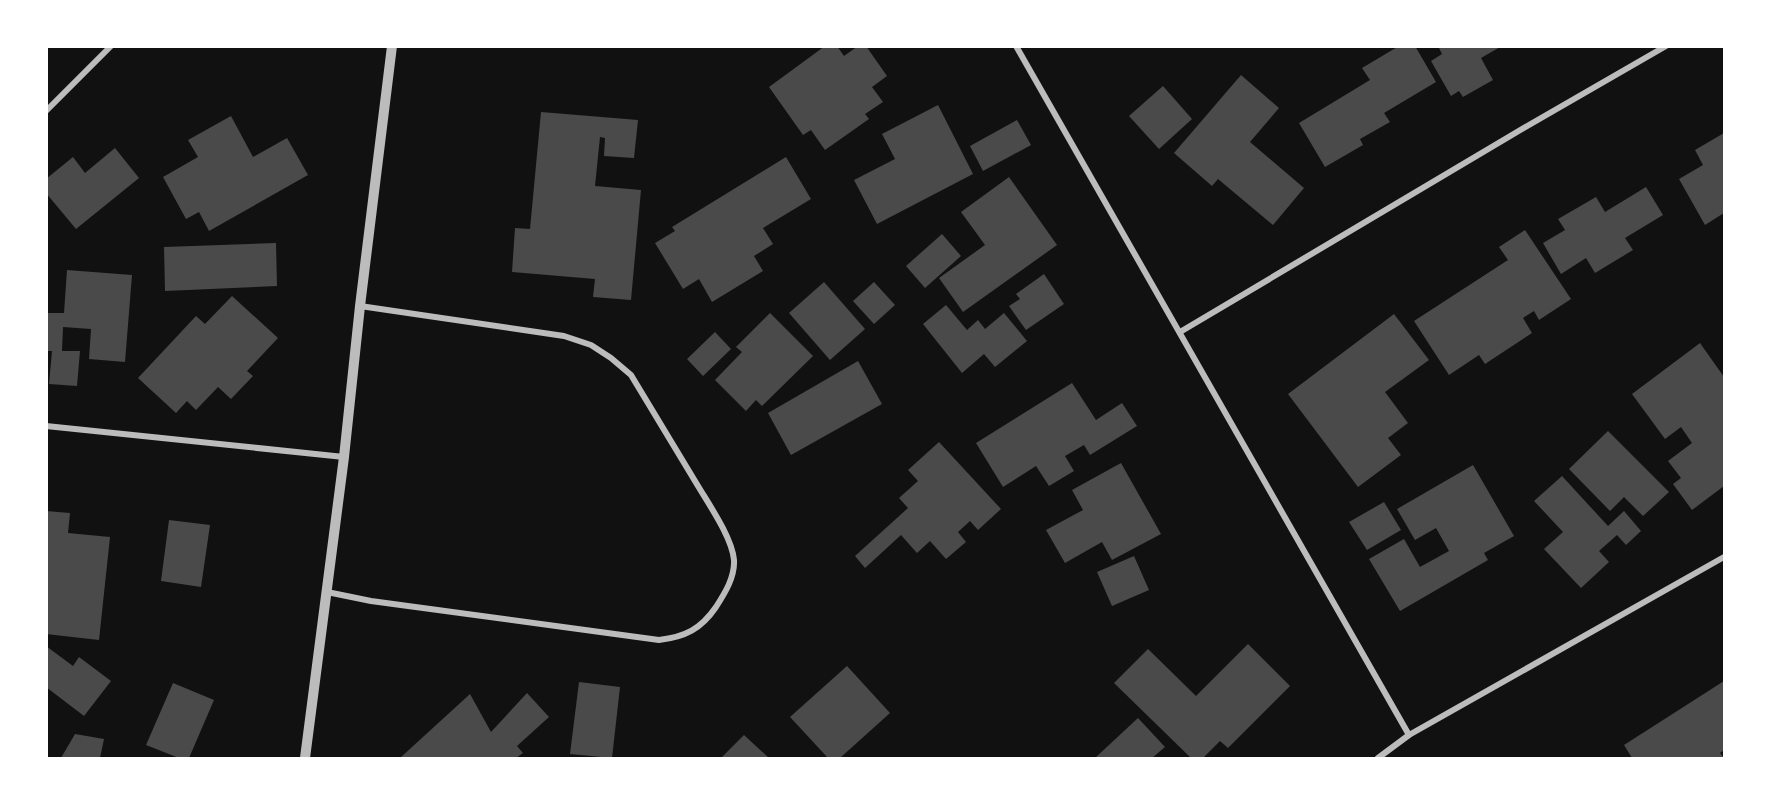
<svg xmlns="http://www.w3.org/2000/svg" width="1771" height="805" viewBox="0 0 1771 805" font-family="'Fira Sans Condensed',sans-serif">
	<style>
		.building { fill: #4a4a4a }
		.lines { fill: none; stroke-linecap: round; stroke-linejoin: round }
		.minor { stroke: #bcbcbc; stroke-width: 6 }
		.tertiary { stroke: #bcbcbc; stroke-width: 10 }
	</style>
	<rect width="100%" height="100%" fill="#111"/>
	<g class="building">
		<polygon points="825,46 837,46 844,56 858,46 866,46 887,76 872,87 883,102 865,114 869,119 825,150 811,130 803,135 769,87"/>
		<polygon points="1399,46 1415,46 1436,82 1384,113 1390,122 1360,139 1363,145 1325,167 1299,123 1370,80 1362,68"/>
		<polygon points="1438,46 1502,46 1481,58 1493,80 1463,97 1459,91 1451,96 1431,61 1442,54"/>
		<polygon points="1241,75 1279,108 1250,142 1304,188 1273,225 1218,179 1212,186 1174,153"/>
		<polygon points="1163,86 1192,119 1159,149 1129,116"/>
		<polygon points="938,105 973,174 877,224 854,180 895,159 882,134"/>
		<polygon points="541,112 638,120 634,158 604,156 605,138 600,137 595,186 641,190 631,300 593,297 595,279 512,272 515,228 530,229"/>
		<polygon points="231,116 253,157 287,138 308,175 209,231 199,212 186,219 163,177 198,157 188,140"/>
		<polygon points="1017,120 1031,145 983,171 970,146"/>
		<polygon points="1724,133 1724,213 1705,225 1679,179 1703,165 1695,150"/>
		<polygon points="115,148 139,178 76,229 46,193 46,179 73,157 85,173"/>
		<polygon points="786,157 811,199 763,228 773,244 754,256 763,271 712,302 699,279 683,289 655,243 675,231 672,227"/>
		<polygon points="1009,177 1057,245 963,312 939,278 985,245 961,212"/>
		<polygon points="1646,187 1663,215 1625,238 1633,250 1595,273 1586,258 1561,274 1543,243 1565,230 1558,219 1596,197 1605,212"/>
		<polygon points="1525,230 1571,299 1539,320 1534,311 1523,318 1532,333 1485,364 1479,355 1449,375 1414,321 1508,260 1499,247"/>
		<polygon points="942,234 961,256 925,288 906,266"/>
		<polygon points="276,243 277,286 165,291 164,247"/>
		<polygon points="67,270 132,275 125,362 89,359 91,329 63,327 62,351 80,351 77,386 49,384 52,351 46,351 46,313 64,313"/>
		<polygon points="1044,274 1064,304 1026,330 1009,306 1020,299 1016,294"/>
		<polygon points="824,282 865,329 830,360 789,313"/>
		<polygon points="874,282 895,305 874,324 853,301"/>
		<polygon points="232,296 278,338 247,371 253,376 231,399 218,387 196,410 187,401 176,413 138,378 196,316 205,324"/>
		<polygon points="946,305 967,330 978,320 985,329 1004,313 1027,341 995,367 984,354 962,373 923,324"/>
		<polygon points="770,313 813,356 762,406 756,400 746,411 715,380 742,352 736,347"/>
		<polygon points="1394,314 1429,360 1385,392 1408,423 1388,438 1401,455 1358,487 1288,394"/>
		<polygon points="715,332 731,349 703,376 687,359"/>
		<polygon points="1700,343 1724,377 1724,486 1692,510 1673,484 1681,478 1668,461 1692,443 1681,427 1665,439 1632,394"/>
		<polygon points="858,361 882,404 791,455 768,413"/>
		<polygon points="1072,383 1096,420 1122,403 1137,426 1090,455 1084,445 1065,456 1074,471 1049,486 1036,466 1003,487 976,443"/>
		<polygon points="1608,431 1669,492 1643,516 1624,497 1610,511 1569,469"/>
		<polygon points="939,442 1001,509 978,530 970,521 958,532 966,542 946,559 930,541 917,553 901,535 865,568 855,556 908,508 899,498 918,481 908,470"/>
		<polygon points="1121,463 1161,534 1112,560 1102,542 1065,563 1046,530 1083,510 1072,490"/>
		<polygon points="1473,465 1514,536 1484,553 1488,560 1400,611 1369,559 1404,539 1420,567 1449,551 1436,528 1415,540 1397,509"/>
		<polygon points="1562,476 1608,526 1624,511 1641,531 1626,545 1617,535 1599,551 1609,562 1581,588 1544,549 1563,532 1534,501"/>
		<polygon points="1384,502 1401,530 1367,550 1349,522"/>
		<polygon points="46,511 70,513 68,533 110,537 99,640 46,634"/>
		<polygon points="169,520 210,525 201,587 161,581"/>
		<polygon points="1134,556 1149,590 1112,606 1097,572"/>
		<polygon points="1248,644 1290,686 1228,748 1220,741 1203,758 1191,758 1114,683 1148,649 1196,696"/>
		<polygon points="46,646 73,666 79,657 111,681 84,716 46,687"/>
		<polygon points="847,666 890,713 840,758 828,758 790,717"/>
		<polygon points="1724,681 1724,750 1720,753 1724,758 1690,758 1689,757 1687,758 1632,758 1624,745"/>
		<polygon points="579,682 620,687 612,758 570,754"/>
		<polygon points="173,683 214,700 189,758 179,758 146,745"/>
		<polygon points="527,693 549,717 517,746 523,753 516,758 400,758 470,694 491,732"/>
		<polygon points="1138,718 1165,747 1152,758 1095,758"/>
		<polygon points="75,734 104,739 100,758 61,758"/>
		<polygon points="744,735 769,758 721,758"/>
	</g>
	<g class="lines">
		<g class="minor">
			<polyline points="1016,46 1409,735"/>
			<polyline points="46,111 111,46"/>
			<polyline points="1180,332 1522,129 1666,46"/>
			<polyline points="46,426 344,457"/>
			<path d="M 327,592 L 371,601 L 659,640 C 685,637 701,629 716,607 C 725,593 735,577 734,560 C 732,538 710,506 698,486 C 676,449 653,412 631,375 L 611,358 L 591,345 L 564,336 L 360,306"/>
			<polyline points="1378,758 1409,735 1724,557"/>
		</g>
		<polyline class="tertiary" points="305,758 344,457 360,306 392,46"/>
	</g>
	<rect width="1771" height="805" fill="none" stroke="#ffffff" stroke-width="96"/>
</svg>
